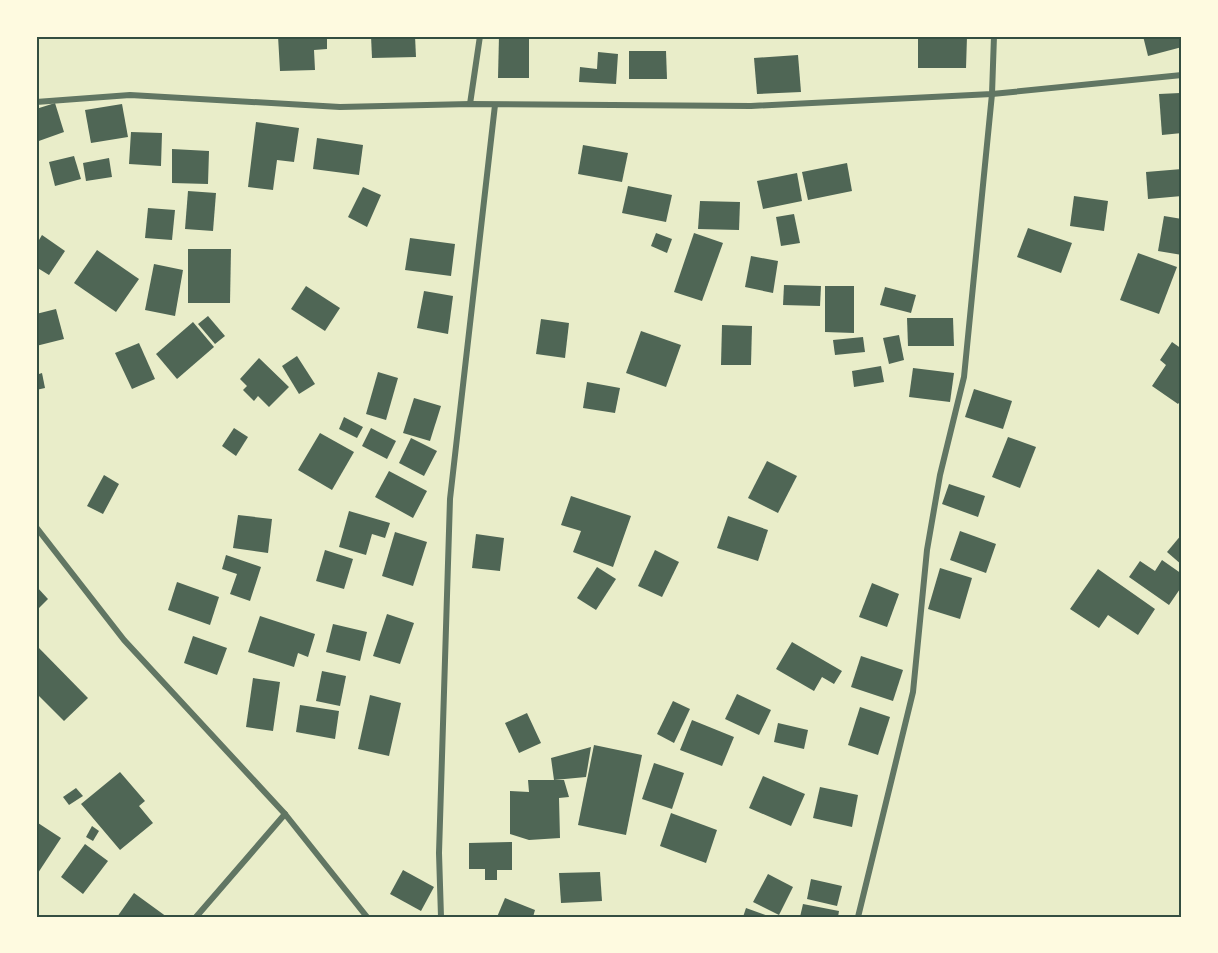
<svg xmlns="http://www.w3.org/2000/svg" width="1218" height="953" viewBox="0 0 1218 953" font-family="'IBM Plex Sans',sans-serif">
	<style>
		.building { fill: #4f6655 }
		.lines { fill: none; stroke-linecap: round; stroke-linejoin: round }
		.minor { stroke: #617663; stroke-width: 6 }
		.neatline { fill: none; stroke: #344e41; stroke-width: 2 }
	</style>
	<rect width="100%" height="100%" fill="#e9edc9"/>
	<g class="building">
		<polygon points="278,36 327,36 327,49 314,50 315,70 280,71"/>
		<polygon points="371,36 415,36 416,57 372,58"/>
		<polygon points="499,36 529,36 529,78 498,78"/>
		<polygon points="918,36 967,36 966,68 918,68"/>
		<polygon points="1143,36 1182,36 1182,47 1148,56"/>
		<polygon points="629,51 666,51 667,79 629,79"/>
		<polygon points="598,52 618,54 616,84 579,82 580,67 597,69"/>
		<polygon points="798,55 801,92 757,94 754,58"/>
		<polygon points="1180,93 1182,133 1162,135 1159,94"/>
		<polygon points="55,103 64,132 36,142 36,109"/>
		<polygon points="122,104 128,137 91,143 85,110"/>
		<polygon points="256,122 299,128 294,162 277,160 273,190 248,187"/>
		<polygon points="131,132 162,133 161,166 129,164"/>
		<polygon points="317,138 363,145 359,175 313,169"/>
		<polygon points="583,145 628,153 622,182 578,174"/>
		<polygon points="172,149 209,151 208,184 172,183"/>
		<polygon points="74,156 81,179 55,186 49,162"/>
		<polygon points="109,158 112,177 86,181 83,163"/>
		<polygon points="847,163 852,191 808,200 802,172"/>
		<polygon points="1182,169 1182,196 1148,199 1146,172"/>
		<polygon points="797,173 802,201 763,209 757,181"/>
		<polygon points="628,186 672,195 666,222 622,213"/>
		<polygon points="363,187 381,195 367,227 348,217"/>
		<polygon points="188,191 216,193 213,231 185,229"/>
		<polygon points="1074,196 1108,201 1104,231 1070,226"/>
		<polygon points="700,201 740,202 739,230 698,229"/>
		<polygon points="148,208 175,210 172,240 145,238"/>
		<polygon points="794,214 800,243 781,246 776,217"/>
		<polygon points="1164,216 1182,219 1182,255 1158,251"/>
		<polygon points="1028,228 1072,243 1061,273 1017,257"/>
		<polygon points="656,233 672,239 667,253 651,246"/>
		<polygon points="694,233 723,243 702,301 674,292"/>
		<polygon points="42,235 65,251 49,275 36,267 36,245"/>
		<polygon points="410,238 455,244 451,276 405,270"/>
		<polygon points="188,249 231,249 230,303 188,303"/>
		<polygon points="97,250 139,279 116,312 74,283"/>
		<polygon points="1138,253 1177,267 1159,314 1120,300"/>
		<polygon points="751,256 778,261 773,293 745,287"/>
		<polygon points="154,264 183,270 175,316 145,310"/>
		<polygon points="784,285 821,286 820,306 783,305"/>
		<polygon points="306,286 340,308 325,331 291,309"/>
		<polygon points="825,286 854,286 854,333 825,332"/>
		<polygon points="885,287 916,295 911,313 880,305"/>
		<polygon points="424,291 453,296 448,334 417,328"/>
		<polygon points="56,309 64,339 36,346 36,314"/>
		<polygon points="208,316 225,336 215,344 198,324"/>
		<polygon points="907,318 953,318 954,346 908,346"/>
		<polygon points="541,319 569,323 565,358 536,354"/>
		<polygon points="193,322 214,347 177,379 156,354"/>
		<polygon points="722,325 752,326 751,365 721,365"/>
		<polygon points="641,331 681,345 666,387 626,373"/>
		<polygon points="899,335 904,360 889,364 883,338"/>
		<polygon points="863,337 865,352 835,355 833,340"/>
		<polygon points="1172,342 1182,349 1182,399 1178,404 1152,386 1166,365 1160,360"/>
		<polygon points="139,343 155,379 132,389 115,353"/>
		<polygon points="297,356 315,384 299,394 282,366"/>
		<polygon points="259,358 289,387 269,407 258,396 254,401 243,390 247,386 240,379"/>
		<polygon points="881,366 884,382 854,387 852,371"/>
		<polygon points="913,368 954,373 950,402 909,397"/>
		<polygon points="378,372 398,378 386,420 366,414"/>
		<polygon points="42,373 45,388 36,390 36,375"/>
		<polygon points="587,382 620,388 615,413 583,408"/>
		<polygon points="974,389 1012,401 1003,429 965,417"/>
		<polygon points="414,398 441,406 430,441 403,433"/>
		<polygon points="344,417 363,427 357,438 339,429"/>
		<polygon points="234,428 248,437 236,456 222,446"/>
		<polygon points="371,428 396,441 387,459 362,446"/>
		<polygon points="320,433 354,452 332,490 298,470"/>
		<polygon points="1008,437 1036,447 1020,488 992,477"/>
		<polygon points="411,438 437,451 424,476 399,463"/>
		<polygon points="767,461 797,476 778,513 748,498"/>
		<polygon points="389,471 427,491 413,518 375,497"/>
		<polygon points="104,475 119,484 103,514 87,506"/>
		<polygon points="949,484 985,496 978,517 942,504"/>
		<polygon points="571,496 631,516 613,567 573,552 581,531 561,525"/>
		<polygon points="349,511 390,523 385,538 372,534 366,555 339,547"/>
		<polygon points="238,515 272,519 268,553 233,548"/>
		<polygon points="728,516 768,530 758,561 717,548"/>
		<polygon points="960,531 996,544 986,573 950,560"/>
		<polygon points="395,532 427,542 413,586 382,576"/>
		<polygon points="476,534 504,538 500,571 472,568"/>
		<polygon points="1182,534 1182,565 1167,552"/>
		<polygon points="325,550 353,559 344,589 316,581"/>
		<polygon points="655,550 679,562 662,597 638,586"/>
		<polygon points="226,555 261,567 250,601 230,594 237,574 222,569"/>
		<polygon points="1162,560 1182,574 1182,586 1169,605 1129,577 1140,561 1155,571"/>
		<polygon points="597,567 616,579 596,610 577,598"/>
		<polygon points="940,568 972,578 960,619 928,609"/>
		<polygon points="1098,569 1155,609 1138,635 1108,615 1099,628 1070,609"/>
		<polygon points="177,582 219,597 210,625 168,610"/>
		<polygon points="872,583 899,594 887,627 859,617"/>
		<polygon points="36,586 48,599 36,611"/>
		<polygon points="387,614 414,623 400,664 373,656"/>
		<polygon points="260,616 315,634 308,657 298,653 294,667 248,652"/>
		<polygon points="333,624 367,632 360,661 326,652"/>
		<polygon points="193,636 227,648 217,675 184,663"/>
		<polygon points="792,642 842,671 834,684 822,677 814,691 776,669"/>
		<polygon points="36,645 88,698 64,721 36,693"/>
		<polygon points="861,656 903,670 893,701 851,687"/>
		<polygon points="322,671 346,676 340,706 316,701"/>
		<polygon points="253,678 280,682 273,731 246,727"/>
		<polygon points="737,694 771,710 759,735 725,719"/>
		<polygon points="370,695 401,703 389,756 358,749"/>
		<polygon points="673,701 690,709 674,743 657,734"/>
		<polygon points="300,705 339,711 335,739 296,732"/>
		<polygon points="860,707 890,717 878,755 848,745"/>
		<polygon points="527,713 541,743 519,753 505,723"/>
		<polygon points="692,720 734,737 722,766 680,750"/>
		<polygon points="778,723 808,730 804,749 774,742"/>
		<polygon points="594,745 642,755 626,835 578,825"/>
		<polygon points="591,747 586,777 554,780 564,780 569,797 559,798 560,838 529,840 510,834 510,791 529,792 528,780 554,780 551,758"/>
		<polygon points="654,763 684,773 672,809 642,799"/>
		<polygon points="120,772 145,801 139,806 153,823 120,850 81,804"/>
		<polygon points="763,776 805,794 791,826 749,808"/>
		<polygon points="820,787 858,795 852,827 813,818"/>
		<polygon points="76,788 83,796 69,805 63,797"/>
		<polygon points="671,813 717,830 706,863 660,846"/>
		<polygon points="38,823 61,838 36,876 36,827"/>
		<polygon points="92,826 99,831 93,841 86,837"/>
		<polygon points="512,842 512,870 497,870 497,880 485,880 485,869 469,869 469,843"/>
		<polygon points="85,844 108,861 83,894 61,877"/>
		<polygon points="403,870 434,887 421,911 390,894"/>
		<polygon points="600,872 602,901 561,903 559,873"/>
		<polygon points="768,874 793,887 779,915 753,902"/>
		<polygon points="811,879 842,886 837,906 807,899"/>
		<polygon points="134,893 167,917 117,917"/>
		<polygon points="505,898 535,910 533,917 497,917"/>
		<polygon points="803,904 839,911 838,917 800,917"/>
		<polygon points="746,908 771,917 743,917"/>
	</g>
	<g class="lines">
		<g class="minor">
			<polyline points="36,102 130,95 340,107 470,104 751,106 992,94 1182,75"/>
			<polyline points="470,104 480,36"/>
			<polyline points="36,527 124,640 285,814 367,917"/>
			<polyline points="196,917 285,814"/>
			<polyline points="441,917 439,853 450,499 495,105"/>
			<polyline points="858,917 913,692 927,550 940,475 964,377 992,94 994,36"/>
		</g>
	</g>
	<rect width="1218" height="953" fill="none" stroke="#fefae0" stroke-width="75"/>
	<rect x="38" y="38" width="1142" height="878" class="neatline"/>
</svg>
